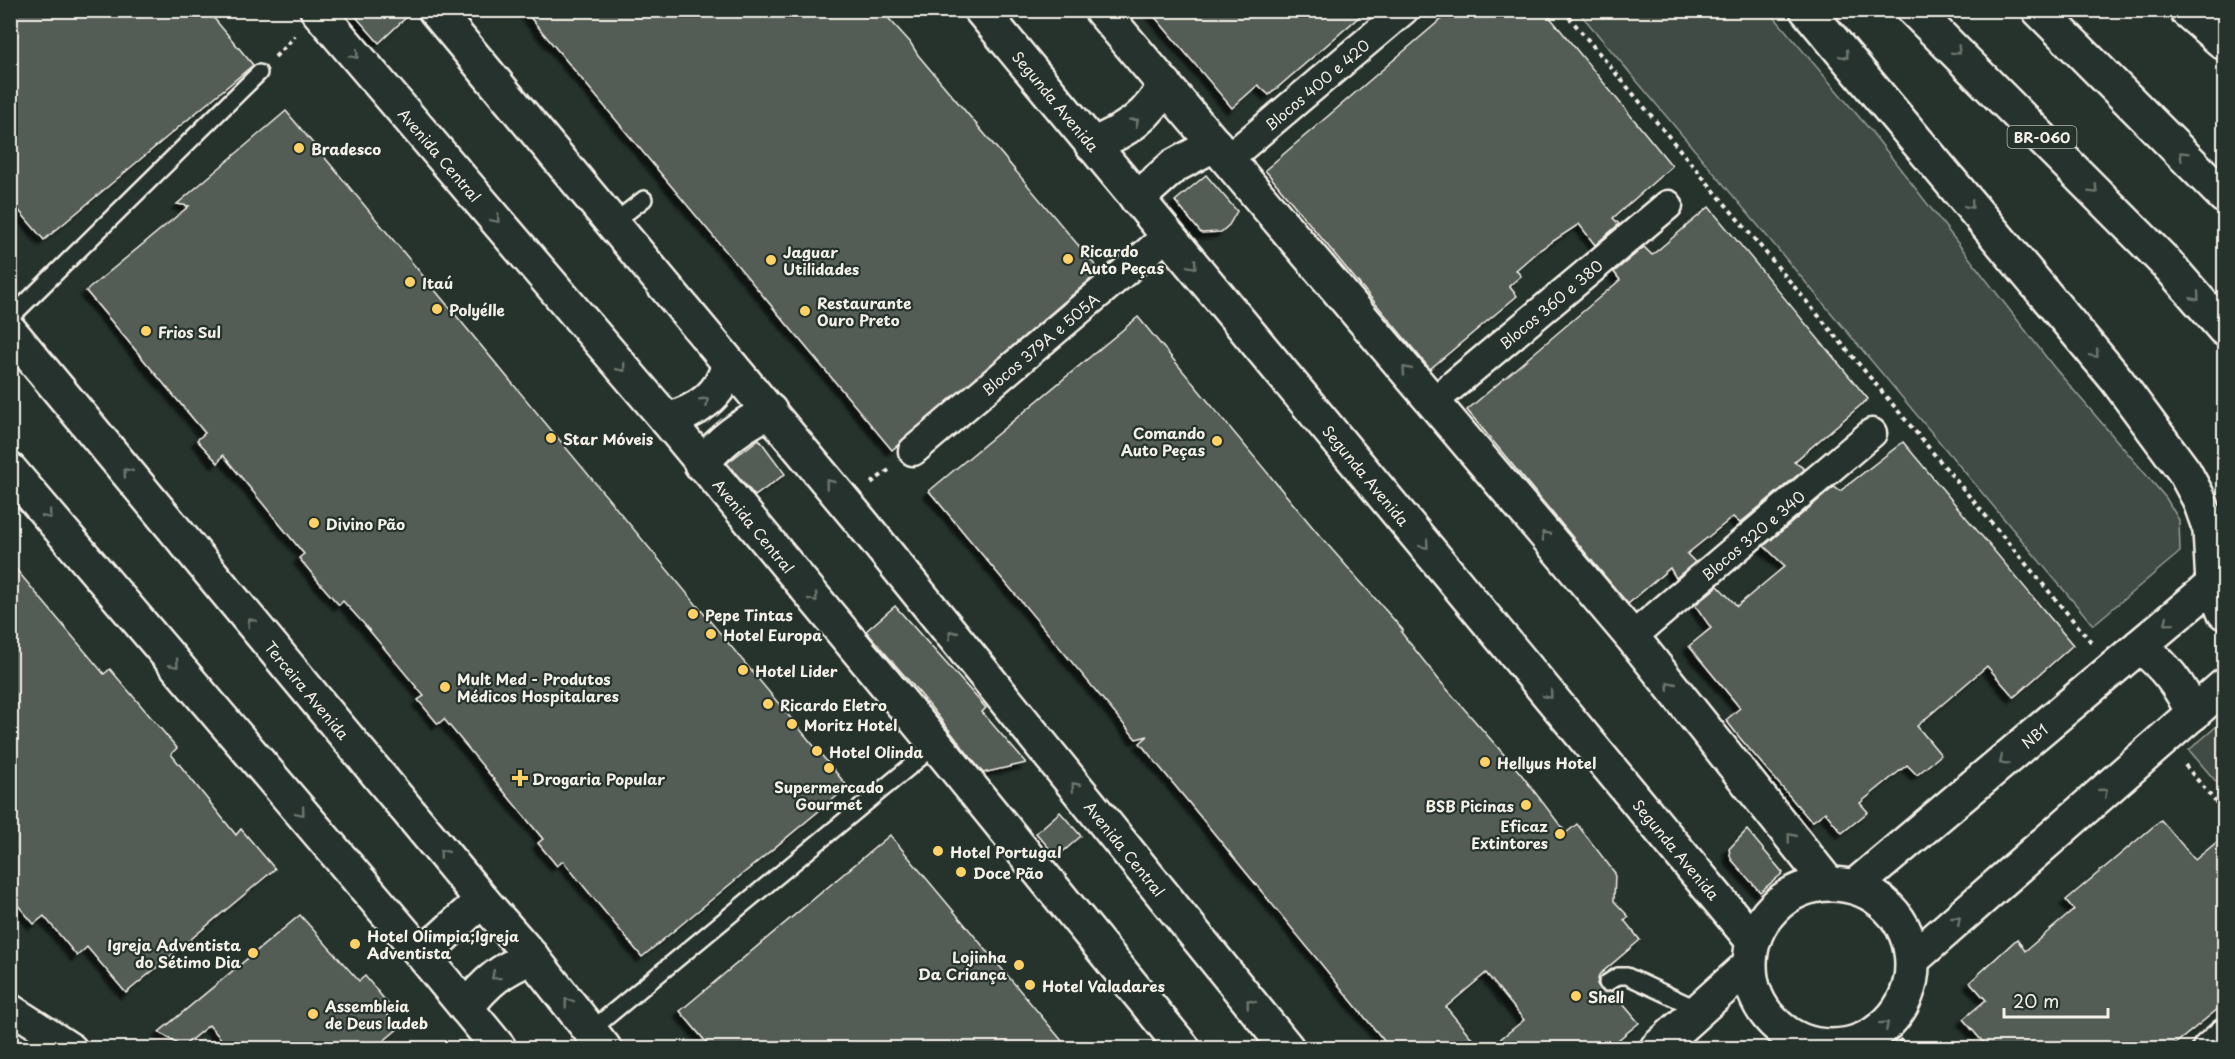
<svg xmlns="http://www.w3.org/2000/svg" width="2235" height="1059" viewBox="0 0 2235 1059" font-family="'Playpen Sans',sans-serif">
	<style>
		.green { fill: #414b45; stroke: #9a9e96; stroke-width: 1.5 }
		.building { fill: #525c55; stroke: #f4f1e8; stroke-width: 1.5; filter: url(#shadow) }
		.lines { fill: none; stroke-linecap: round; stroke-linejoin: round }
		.service-casing { stroke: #f4f1e8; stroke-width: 20 }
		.minor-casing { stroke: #f4f1e8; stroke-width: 33 }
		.tertiary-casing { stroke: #f4f1e8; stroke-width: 38 }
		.trunk-casing { stroke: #f4f1e8; stroke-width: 38 }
		.path { stroke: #f4f1e8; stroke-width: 4; stroke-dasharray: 4.5 4.5; stroke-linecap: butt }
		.service { stroke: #26332d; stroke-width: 15 }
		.minor { stroke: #26332d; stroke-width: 28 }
		.tertiary { stroke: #26332d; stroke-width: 33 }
		.trunk { stroke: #26332d; stroke-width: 33 }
		.oneway { stroke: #6e766e }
		.poi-dot { fill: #ffd166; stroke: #26332d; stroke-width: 2 }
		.labels { text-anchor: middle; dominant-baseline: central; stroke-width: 4.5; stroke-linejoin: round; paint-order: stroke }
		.shield { fill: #26332d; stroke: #b6b8b0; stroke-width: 1.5 }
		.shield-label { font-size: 14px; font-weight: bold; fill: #f4f1e8 }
		.street-label { font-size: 15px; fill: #f4f1e8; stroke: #26332d }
		.poi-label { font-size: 15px; font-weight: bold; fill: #f4f1e8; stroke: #26332d; text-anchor: start }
	</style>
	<defs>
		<filter id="shadow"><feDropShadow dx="-5.5" dy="5.5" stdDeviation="1.5" flood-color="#0009"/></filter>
	</defs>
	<rect width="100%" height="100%" fill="#26332d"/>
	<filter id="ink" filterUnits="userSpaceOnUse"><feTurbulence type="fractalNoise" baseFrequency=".0167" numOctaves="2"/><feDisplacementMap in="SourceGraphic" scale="12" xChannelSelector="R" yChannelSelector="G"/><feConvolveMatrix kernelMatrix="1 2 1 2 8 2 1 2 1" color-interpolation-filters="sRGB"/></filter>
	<g filter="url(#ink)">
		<g class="green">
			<polygon points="1578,11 1769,11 1871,131 2053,366 2166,498 2179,520 2180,552 2093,625"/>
			<polygon points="2224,720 2224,791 2189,750"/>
		</g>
		<g class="building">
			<polygon points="10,10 207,10 253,65 44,240 10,200"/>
			<polygon points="350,10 414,10 379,43"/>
			<polygon points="524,10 881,10 910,42 918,55 1100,271 892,450"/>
			<polygon points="1149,10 1367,10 1269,95 1258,85 1232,108"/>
			<polygon points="1452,10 1544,10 1672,166 1613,218 1619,224 1595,245 1579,224 1538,251 1516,270 1521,276 1509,286 1517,296 1430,369 1265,170"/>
			<polygon points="286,111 848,787 642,957 563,861 557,866 538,843 543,839 444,719 438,724 418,700 424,696 364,624 343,601 339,605 324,588 299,558 304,554 223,455 218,463 197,440 205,433 86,291 189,206 177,204"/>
			<polygon points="1206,175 1237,211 1229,225 1221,232 1201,233 1175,201"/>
			<polygon points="1709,207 1868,399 1794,462 1805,469 1740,523 1733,517 1687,554 1695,562 1676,578 1670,568 1628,604 1467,410 1620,280 1614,272 1644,247 1652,255"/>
			<polygon points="1138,317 1320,536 1403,630 1401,632 1439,680 1521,774 1566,833 1577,824 1615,873 1614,901 1629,917 1624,920 1640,940 1599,975 1597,984 1603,992 1612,991 1639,1023 1608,1048 1489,1048 1524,1020 1486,973 1446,1007 1480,1048 1390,1048 1140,743 1148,736 1136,739 929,491"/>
			<polygon points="759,439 785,474 755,496 727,463"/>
			<polygon points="1903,442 2073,645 2014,697 1987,666 1917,726 1941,755 1917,775 1907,765 1860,803 1868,812 1842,833 1825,812 1813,821 1809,819 1740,738 1726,720 1740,708 1689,646 1711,628 1695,605 1718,586 1737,606 1785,566 1764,546 1834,487 1840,491"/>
			<polygon points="10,562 104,674 110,669 177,748 171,754 236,835 241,829 275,869 126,993 87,947 77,956 44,916 34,924 10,896"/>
			<polygon points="895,606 986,708 982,712 1026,763 983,773 923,697 866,631"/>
			<polygon points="1060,812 1081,836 1057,857 1036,833"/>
			<polygon points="2161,820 2195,860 2224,836 2224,1004 2170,1048 1988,1048 1963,1019 1986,1000 1970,982 2017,939 2025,951 2050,930 2074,910 2066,900"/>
			<polygon points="1747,830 1783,873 1760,892 1731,859 1729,849"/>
			<polygon points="890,835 1068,1048 711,1048 680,1011"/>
			<polygon points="300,915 359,981 365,976 389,1005 383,1010 399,1028 375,1048 229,1048 209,1025 182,1047 159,1032"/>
		</g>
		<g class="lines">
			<defs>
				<g id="service">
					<polyline points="612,224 644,199"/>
					<polyline points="10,318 259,73"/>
					<polyline points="1607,983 1618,976 1627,976 1700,1010"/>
					<polyline points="590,1031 936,745"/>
				</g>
				<g id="minor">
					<path id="s1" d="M 1228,159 L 1404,10"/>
					<path id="s2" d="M 1433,402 L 1668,205"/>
					<path id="s3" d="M 913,451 L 1168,235"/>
					<path id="s4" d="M 1632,637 L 1872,433"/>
					<polyline points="10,1008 72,1048"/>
					<polyline points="2207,1048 2224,1033"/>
				</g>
				<g id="tertiary">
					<path id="s5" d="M 317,10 L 667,420 L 943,753 L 1183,1048"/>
					<path id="s6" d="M 435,10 L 862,523 L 1287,1048"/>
					<path id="s7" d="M 981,10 L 1753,941"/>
					<polyline points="1101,10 1632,637 1828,883"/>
					<path d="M 1092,145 C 1125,131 1149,117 1165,84"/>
					<polyline points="1137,199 1174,166 1215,144"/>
					<path id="s8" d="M 10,331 L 482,900 L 532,957 L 604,1048"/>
					<path d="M 667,420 C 696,412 722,395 728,365"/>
					<path d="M 701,464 C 722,440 741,425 770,411"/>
					<polyline points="10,470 421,953 499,1048"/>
					<polyline points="2213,584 2224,612"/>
					<path d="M 2140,646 C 2165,666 2180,685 2193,714"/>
					<circle cx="1831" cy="965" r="81"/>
					<path id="s9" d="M 1855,886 L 2224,575"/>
					<polyline points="421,953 442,937 482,900"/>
					<polyline points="1913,959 2224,686"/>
					<path d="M 466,1008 C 487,981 501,970 532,957"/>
					<polyline points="1657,1048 1749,965"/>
				</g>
				<g id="trunk">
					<polyline points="1807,10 2116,379 2184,471 2199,499 2210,530 2213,584"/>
					<polyline points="1914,10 2168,265 2224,329"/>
					<polyline points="2039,10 2224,196"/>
					<polyline points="2186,10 2224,43"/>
				</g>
			</defs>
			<use href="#service" class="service-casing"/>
			<use href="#minor" class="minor-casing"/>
			<use href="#tertiary" class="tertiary-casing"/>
			<use href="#trunk" class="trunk-casing"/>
			<g class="path">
				<polyline points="1563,10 2092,643"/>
				<polyline points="275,57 295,36"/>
				<polyline points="871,483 889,470"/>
				<polyline points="2185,765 2224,812"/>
				<polyline points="1888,1025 1906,1048"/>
			</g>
			<use href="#service" class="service"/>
			<use href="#minor" class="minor"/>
			<use href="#tertiary" class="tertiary"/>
			<use href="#trunk" class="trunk"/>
		</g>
		<defs><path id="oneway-chevron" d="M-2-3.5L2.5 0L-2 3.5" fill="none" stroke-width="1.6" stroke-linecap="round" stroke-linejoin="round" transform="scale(1.5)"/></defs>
		<g class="oneway">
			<use href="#oneway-chevron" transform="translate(1957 51) rotate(45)"/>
			<use href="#oneway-chevron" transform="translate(355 55) rotate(49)"/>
			<use href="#oneway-chevron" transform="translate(1845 55) rotate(50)"/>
			<use href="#oneway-chevron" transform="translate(1135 122) rotate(-39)"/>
			<use href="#oneway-chevron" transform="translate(2183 155) rotate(-135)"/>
			<use href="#oneway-chevron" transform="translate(2094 190) rotate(45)"/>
			<use href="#oneway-chevron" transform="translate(1970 205) rotate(50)"/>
			<use href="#oneway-chevron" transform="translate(496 219) rotate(50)"/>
			<use href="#oneway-chevron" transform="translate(1193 265) rotate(50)"/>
			<use href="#oneway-chevron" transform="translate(2196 297) rotate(49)"/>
			<use href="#oneway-chevron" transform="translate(2095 354) rotate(50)"/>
			<use href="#oneway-chevron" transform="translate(622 368) rotate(50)"/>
			<use href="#oneway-chevron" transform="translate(1406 370) rotate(-130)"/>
			<use href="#oneway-chevron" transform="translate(705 401) rotate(-43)"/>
			<use href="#oneway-chevron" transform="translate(127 472) rotate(-130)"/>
			<use href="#oneway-chevron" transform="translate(829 483) rotate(-129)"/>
			<use href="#oneway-chevron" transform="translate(48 515) rotate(50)"/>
			<use href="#oneway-chevron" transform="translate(1545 535) rotate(-130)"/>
			<use href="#oneway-chevron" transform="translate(1425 545) rotate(50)"/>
			<use href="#oneway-chevron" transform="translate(814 598) rotate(50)"/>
			<use href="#oneway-chevron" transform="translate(251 622) rotate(-130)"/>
			<use href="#oneway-chevron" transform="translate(2168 622) rotate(140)"/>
			<use href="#oneway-chevron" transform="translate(952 634) rotate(-129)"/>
			<use href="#oneway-chevron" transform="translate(175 664) rotate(50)"/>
			<use href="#oneway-chevron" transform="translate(1670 685) rotate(-129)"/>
			<use href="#oneway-chevron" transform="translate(1549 695) rotate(50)"/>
			<use href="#oneway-chevron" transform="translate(2003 761) rotate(140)"/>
			<use href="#oneway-chevron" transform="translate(1075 786) rotate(-129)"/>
			<use href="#oneway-chevron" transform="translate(2104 792) rotate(-41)"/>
			<use href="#oneway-chevron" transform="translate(301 812) rotate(50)"/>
			<use href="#oneway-chevron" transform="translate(1791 837) rotate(-129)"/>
			<use href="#oneway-chevron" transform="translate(443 853) rotate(-130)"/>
			<use href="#oneway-chevron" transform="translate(1957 920) rotate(-41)"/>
			<use href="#oneway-chevron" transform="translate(495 976) rotate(140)"/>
			<use href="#oneway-chevron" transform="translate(568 1002) rotate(-128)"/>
			<use href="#oneway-chevron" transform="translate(1250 1003) rotate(-129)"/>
			<use href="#oneway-chevron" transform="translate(1885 1025) rotate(-42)"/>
		</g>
	</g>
	<g class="poi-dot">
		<circle cx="299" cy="148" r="6"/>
		<circle cx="1068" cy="259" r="6"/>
		<circle cx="771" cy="260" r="6"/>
		<circle cx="410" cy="282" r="6"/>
		<circle cx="437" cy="309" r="6"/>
		<circle cx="805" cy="311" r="6"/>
		<circle cx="146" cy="331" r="6"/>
		<circle cx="551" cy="438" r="6"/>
		<circle cx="1217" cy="441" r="6"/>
		<circle cx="314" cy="523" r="6"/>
		<circle cx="693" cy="614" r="6"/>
		<circle cx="711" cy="634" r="6"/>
		<circle cx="743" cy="670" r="6"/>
		<circle cx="445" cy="687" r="6"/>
		<circle cx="768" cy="704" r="6"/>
		<circle cx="792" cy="724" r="6"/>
		<circle cx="817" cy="751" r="6"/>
		<circle cx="1485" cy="762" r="6"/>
		<circle cx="829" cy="768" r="6"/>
		<path d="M517 769h6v6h6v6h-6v6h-6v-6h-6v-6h6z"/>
		<circle cx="1526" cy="805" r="6"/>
		<circle cx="1560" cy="834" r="6"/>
		<circle cx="938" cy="851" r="6"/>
		<circle cx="961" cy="872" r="6"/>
		<circle cx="355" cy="944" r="6"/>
		<circle cx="253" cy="953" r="6"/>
		<circle cx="1019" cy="965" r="6"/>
		<circle cx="1030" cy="985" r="6"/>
		<circle cx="1576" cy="996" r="6"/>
		<circle cx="313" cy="1014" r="6"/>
	</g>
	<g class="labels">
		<rect class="shield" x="2007.5" y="126" width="69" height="22" rx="4.5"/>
		<g class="shield-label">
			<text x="2042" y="137">BR-060</text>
		</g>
		<g class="street-label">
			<text stroke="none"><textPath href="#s1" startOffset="116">Blocos 400 e 420</textPath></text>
			<text stroke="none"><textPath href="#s7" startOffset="118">Segunda Avenida</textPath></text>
			<text stroke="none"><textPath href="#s5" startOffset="190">Avenida Central</textPath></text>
			<text stroke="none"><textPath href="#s2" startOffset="153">Blocos 360 e 380</textPath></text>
			<text stroke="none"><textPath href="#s3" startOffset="166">Blocos 379A e 505A</textPath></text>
			<text stroke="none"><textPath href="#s7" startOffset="604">Segunda Avenida</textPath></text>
			<text stroke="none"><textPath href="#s5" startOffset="676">Avenida Central</textPath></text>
			<text stroke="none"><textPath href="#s4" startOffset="158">Blocos 320 e 340</textPath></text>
			<text stroke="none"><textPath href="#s8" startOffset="466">Terceira Avenida</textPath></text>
			<text stroke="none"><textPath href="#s9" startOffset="234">NB1</textPath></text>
			<text stroke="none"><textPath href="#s6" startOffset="1086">Avenida Central</textPath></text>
			<text stroke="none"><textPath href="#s7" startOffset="1090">Segunda Avenida</textPath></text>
		</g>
		<g class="poi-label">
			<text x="311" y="148">Bradesco</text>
			<text x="1080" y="250">Ricardo<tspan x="1080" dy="17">Auto Peças</tspan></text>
			<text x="783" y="251">Jaguar<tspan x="783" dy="17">Utilidades</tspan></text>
			<text x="422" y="282">Itaú</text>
			<text x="817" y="302">Restaurante<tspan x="817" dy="17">Ouro Preto</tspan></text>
			<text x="449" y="309">Polyélle</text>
			<text x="158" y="331">Frios Sul</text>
			<text x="1205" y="432" text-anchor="end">Comando<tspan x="1205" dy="17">Auto Peças</tspan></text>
			<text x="563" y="438">Star Móveis</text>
			<text x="326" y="523">Divino Pão</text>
			<text x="705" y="614">Pepe Tintas</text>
			<text x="723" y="634">Hotel Europa</text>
			<text x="755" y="670">Hotel Lider</text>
			<text x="457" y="678">Mult Med - Produtos<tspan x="457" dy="17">Médicos Hospitalares</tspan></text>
			<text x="780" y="704">Ricardo Eletro</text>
			<text x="804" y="724">Moritz Hotel</text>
			<text x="829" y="751">Hotel Olinda</text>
			<text x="1497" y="762">Hellyus Hotel</text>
			<text x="532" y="778">Drogaria Popular</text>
			<text x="829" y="786" text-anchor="middle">Supermercado<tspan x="829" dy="17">Gourmet</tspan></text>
			<text x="1514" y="805" text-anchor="end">BSB Picinas</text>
			<text x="1548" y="825" text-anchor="end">Eficaz<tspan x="1548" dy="17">Extintores</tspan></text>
			<text x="950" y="851">Hotel Portugal</text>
			<text x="973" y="872">Doce Pão</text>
			<text x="367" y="935">Hotel Olimpia;Igreja<tspan x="367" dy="17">Adventista</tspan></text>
			<text x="241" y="944" text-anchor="end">Igreja Adventista<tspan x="241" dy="17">do Sétimo Dia</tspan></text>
			<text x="1007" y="956" text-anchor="end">Lojinha<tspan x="1007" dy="17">Da Criança</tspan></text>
			<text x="1042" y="985">Hotel Valadares</text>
			<text x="1588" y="996">Shell</text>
			<text x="325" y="1005">Assembleia<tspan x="325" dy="17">de Deus ladeb</tspan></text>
		</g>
	</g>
	<rect width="2235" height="1059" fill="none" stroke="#26332d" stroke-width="36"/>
	<rect x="18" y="18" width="2199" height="1023" fill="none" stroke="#f4f1e8" stroke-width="2" filter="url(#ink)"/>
	<path d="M2004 1008v9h104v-9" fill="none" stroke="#f4f1e8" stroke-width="3"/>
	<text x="2013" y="1008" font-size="18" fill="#f4f1e8" stroke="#26332d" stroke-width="4.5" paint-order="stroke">20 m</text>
</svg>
